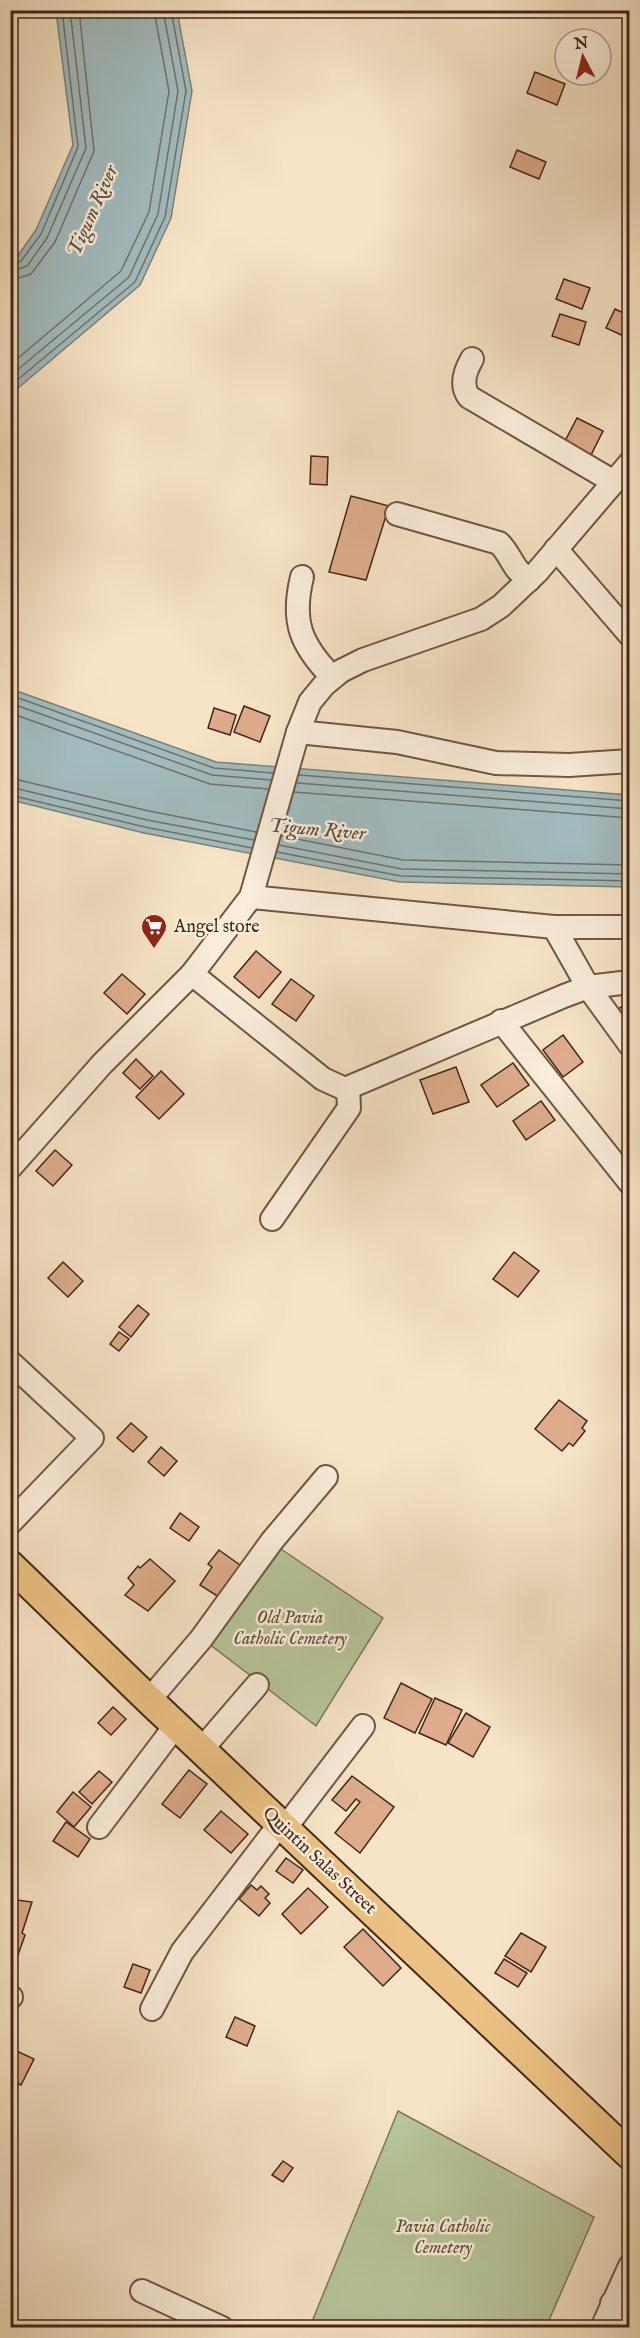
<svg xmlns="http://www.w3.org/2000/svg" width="640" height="2338" viewBox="0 0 640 2338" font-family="'IM FELL English',serif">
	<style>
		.green { fill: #b7c59a; stroke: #7d7658; stroke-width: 1.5 }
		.water { fill: #a2bcc0; stroke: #7c807c; stroke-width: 1.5 }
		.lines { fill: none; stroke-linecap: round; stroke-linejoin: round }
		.shore { stroke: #72716c; stroke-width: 1.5 }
		.building { fill: #deac8c; stroke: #432617; stroke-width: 1.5 }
		.minor-casing { stroke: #705643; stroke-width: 26 }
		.major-casing { stroke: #432617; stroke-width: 32 }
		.minor { stroke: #faeddb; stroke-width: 22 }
		.major { stroke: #ecc284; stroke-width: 28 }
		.labels { text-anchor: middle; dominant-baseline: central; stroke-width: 5; stroke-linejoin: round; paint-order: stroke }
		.poi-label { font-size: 18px; fill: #432617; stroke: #faeddb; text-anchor: start }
		.park-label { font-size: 18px; font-style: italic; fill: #604e38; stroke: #faeddb }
		.street-label { font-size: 18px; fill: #432617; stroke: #faeddb }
		.water-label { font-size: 20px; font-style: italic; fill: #5b4c41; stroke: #faeddb }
	</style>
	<rect width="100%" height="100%" fill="#f7e4c7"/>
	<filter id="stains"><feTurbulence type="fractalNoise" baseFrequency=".00333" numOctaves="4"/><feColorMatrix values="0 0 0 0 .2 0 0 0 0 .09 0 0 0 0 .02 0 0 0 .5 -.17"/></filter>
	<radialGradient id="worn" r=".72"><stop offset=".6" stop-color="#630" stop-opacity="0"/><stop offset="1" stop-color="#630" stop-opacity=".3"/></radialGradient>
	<g class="green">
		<polygon points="275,1545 383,1618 316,1726 204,1640"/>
		<polygon points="398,2111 594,2217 546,2327 318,2328 311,2324"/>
	</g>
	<g class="water">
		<polygon points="56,11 177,11 192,91 171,218 140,285 11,394 11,260 17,257 36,230 73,145"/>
		<polygon points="11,689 216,762 629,795 629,887 400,882 144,833 11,800"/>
	</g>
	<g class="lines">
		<g class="shore">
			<polyline points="10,265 21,261 41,234 78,147 62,10"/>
			<polyline points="10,272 27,266 47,238 86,148 70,10"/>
			<polyline points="10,281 31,274 55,242 94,151 79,10"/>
			<polyline points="10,365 121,271 149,212 169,91 154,10"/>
			<polyline points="10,376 129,277 158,214 178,91 163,10"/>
			<polyline points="10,386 135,282 165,217 186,91 171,10"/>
			<polyline points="10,695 214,768 273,773"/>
			<polyline points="10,703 212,775 271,780"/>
			<polyline points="10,713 210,784 268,789"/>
			<polyline points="299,775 630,801"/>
			<polyline points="10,778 149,811 256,832"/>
			<polyline points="297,783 630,809"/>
			<polyline points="10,787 147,820 254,840"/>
			<polyline points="294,792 630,818"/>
			<polyline points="10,795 145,827 252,848"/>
			<polyline points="282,836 403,860 630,865"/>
			<polyline points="279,845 402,869 630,874"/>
			<polyline points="277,852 401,876 630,881"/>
		</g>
	</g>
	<g class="building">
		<polygon points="535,72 565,84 557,105 527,93"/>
		<polygon points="517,150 546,162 539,179 510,167"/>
		<polygon points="564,279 590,288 582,309 556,299"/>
		<polygon points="615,309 630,316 630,339 606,328"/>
		<polygon points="560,314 586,322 579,345 552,336"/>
		<polygon points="577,418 603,431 590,457 564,443"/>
		<polygon points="311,456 328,457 327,485 310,484"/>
		<polygon points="351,496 389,506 366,580 329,572"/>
		<polygon points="244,706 270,716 260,742 234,732"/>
		<polygon points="214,708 236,715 230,735 208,728"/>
		<polygon points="256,951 281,972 259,998 234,977"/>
		<polygon points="122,974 145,994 127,1014 104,993"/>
		<polygon points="291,979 314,996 296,1021 272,1004"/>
		<polygon points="630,1001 630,1034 614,1012"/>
		<polygon points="563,1035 583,1062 563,1077 543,1050"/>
		<polygon points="136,1059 153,1076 140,1089 123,1073"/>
		<polygon points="513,1063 529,1085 497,1107 481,1085"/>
		<polygon points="456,1067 469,1102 433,1114 420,1080"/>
		<polygon points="161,1071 184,1094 159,1119 136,1097"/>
		<polygon points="541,1101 555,1120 526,1140 513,1121"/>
		<polygon points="55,1150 72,1165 53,1186 36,1171"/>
		<polygon points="514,1252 539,1271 518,1297 493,1279"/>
		<polygon points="63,1262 83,1281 68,1297 48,1278"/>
		<polygon points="138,1305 149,1314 131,1337 119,1327"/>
		<polygon points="119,1332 129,1339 119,1351 110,1344"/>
		<polygon points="559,1400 587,1421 582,1428 585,1431 573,1446 569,1443 562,1451 535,1429"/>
		<polygon points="131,1423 147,1437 133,1452 117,1438"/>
		<polygon points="161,1447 177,1461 164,1476 148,1462"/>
		<polygon points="630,1464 630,1487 622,1482"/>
		<polygon points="180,1513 199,1527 189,1541 170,1528"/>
		<polygon points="219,1550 244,1568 222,1599 200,1585 212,1567 208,1564"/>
		<polygon points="150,1559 175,1581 148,1611 125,1595 134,1585 128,1578 138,1566 140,1568"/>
		<polygon points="401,1683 432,1699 415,1733 384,1718"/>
		<polygon points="435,1698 462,1710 446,1745 419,1733"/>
		<polygon points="113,1707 126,1719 111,1735 98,1723"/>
		<polygon points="466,1713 490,1727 473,1757 448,1743"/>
		<polygon points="189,1770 207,1784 180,1818 162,1804"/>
		<polygon points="99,1771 112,1782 92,1804 79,1792"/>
		<polygon points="352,1776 394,1807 360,1853 335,1833 360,1802 356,1799 346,1811 332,1800"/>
		<polygon points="73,1792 91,1807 74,1827 57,1812"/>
		<polygon points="221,1811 248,1834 231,1853 204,1830"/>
		<polygon points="66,1822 90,1839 78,1857 53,1841"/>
		<polygon points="286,1858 303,1870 293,1883 276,1871"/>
		<polygon points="251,1885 257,1890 261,1886 269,1894 265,1898 270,1903 259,1916 239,1899"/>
		<polygon points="308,1888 328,1907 301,1934 282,1914"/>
		<polygon points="10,1899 32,1902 22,1933 25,1935 13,1969 10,1968"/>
		<polygon points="363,1929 401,1968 383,1986 344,1947"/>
		<polygon points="521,1933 546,1947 531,1972 505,1956"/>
		<polygon points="504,1959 527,1973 518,1987 495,1973"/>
		<polygon points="133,1964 150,1970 141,1993 124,1987"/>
		<polygon points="235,2017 255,2026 247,2046 226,2037"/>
		<polygon points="10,2048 34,2059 21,2085 10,2080"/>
		<polygon points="283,2161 293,2168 283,2182 272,2175"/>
	</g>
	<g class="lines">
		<defs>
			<g id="minor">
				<path d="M 472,359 C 465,371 460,385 469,397 L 614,482"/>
				<path d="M 397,514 L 499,543 C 512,556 512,569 529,580"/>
				<polyline points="556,549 630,635"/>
				<path d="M 302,577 C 291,622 301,645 332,677"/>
				<polyline points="298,732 397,742 496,763 569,765 630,761"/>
				<polyline points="251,897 554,927 630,927"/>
				<polyline points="554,927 588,987 630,1045"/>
				<polyline points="192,974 323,1079 345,1089 564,996 588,987 630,982"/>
				<polyline points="501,1021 630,1183"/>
				<polyline points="10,1168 102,1064 192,974 251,897 298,732 310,702 324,685 341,671 363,660 481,619 501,606 537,572 630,463"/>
				<polyline points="272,1219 349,1108 348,1088"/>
				<polyline points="10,1362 92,1438 10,1523"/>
				<polyline points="149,1700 201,1639 272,1541 326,1477"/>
				<polyline points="202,1749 257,1685"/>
				<polyline points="99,1827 176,1725"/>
				<polyline points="285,1828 363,1726"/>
				<polyline points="10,1997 11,1997"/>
				<polyline points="152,2009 182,1952 280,1824"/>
				<polyline points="142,2291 222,2328"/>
				<polyline points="612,2303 630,2318"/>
				<polyline points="602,2328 630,2266"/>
			</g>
			<polyline id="major" points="10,1565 149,1700 630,2155"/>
		</defs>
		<use href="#minor" class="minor-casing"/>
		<use href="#major" class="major-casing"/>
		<use href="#minor" class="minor"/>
		<use href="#major" class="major"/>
	</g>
	<defs>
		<symbol id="supermarket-pin" viewBox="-11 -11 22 30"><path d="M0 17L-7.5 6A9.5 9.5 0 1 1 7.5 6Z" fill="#8f2418" stroke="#faeddb"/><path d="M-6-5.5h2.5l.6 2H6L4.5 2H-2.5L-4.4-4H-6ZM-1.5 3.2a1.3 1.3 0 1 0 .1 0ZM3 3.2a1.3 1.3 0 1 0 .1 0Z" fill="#fff"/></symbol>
	</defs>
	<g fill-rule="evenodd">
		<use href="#supermarket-pin" x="139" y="912" width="30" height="40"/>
	</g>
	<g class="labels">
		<g class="poi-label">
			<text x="174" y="927">Angel store</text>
		</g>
		<g class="park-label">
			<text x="290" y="1618">Old Pavia<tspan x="290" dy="21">Catholic Cemetery</tspan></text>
			<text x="443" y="2227">Pavia Catholic<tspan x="443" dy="21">Cemetery</tspan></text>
		</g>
		<g class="street-label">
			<text transform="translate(319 1861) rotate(43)">Quintin Salas Street</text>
		</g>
		<g class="water-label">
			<text transform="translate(93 211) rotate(-66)">Tigum River</text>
			<text transform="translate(317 830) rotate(5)">Tigum River</text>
		</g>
	</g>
	<rect width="640" height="2338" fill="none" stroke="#f7e4c7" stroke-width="36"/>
	<rect x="12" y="12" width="616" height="2314" fill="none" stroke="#432617" stroke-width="3"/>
	<rect x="18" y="18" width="604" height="2302" fill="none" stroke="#432617" stroke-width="1.5"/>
	<g transform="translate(583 57) rotate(353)"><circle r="28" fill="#faeddb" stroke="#b19d8d" stroke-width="1.5"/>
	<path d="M0-4.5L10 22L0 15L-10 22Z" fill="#8f2418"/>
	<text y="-9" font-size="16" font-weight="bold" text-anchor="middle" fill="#432617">N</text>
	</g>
	<rect width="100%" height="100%" filter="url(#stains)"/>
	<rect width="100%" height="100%" fill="url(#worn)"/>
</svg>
